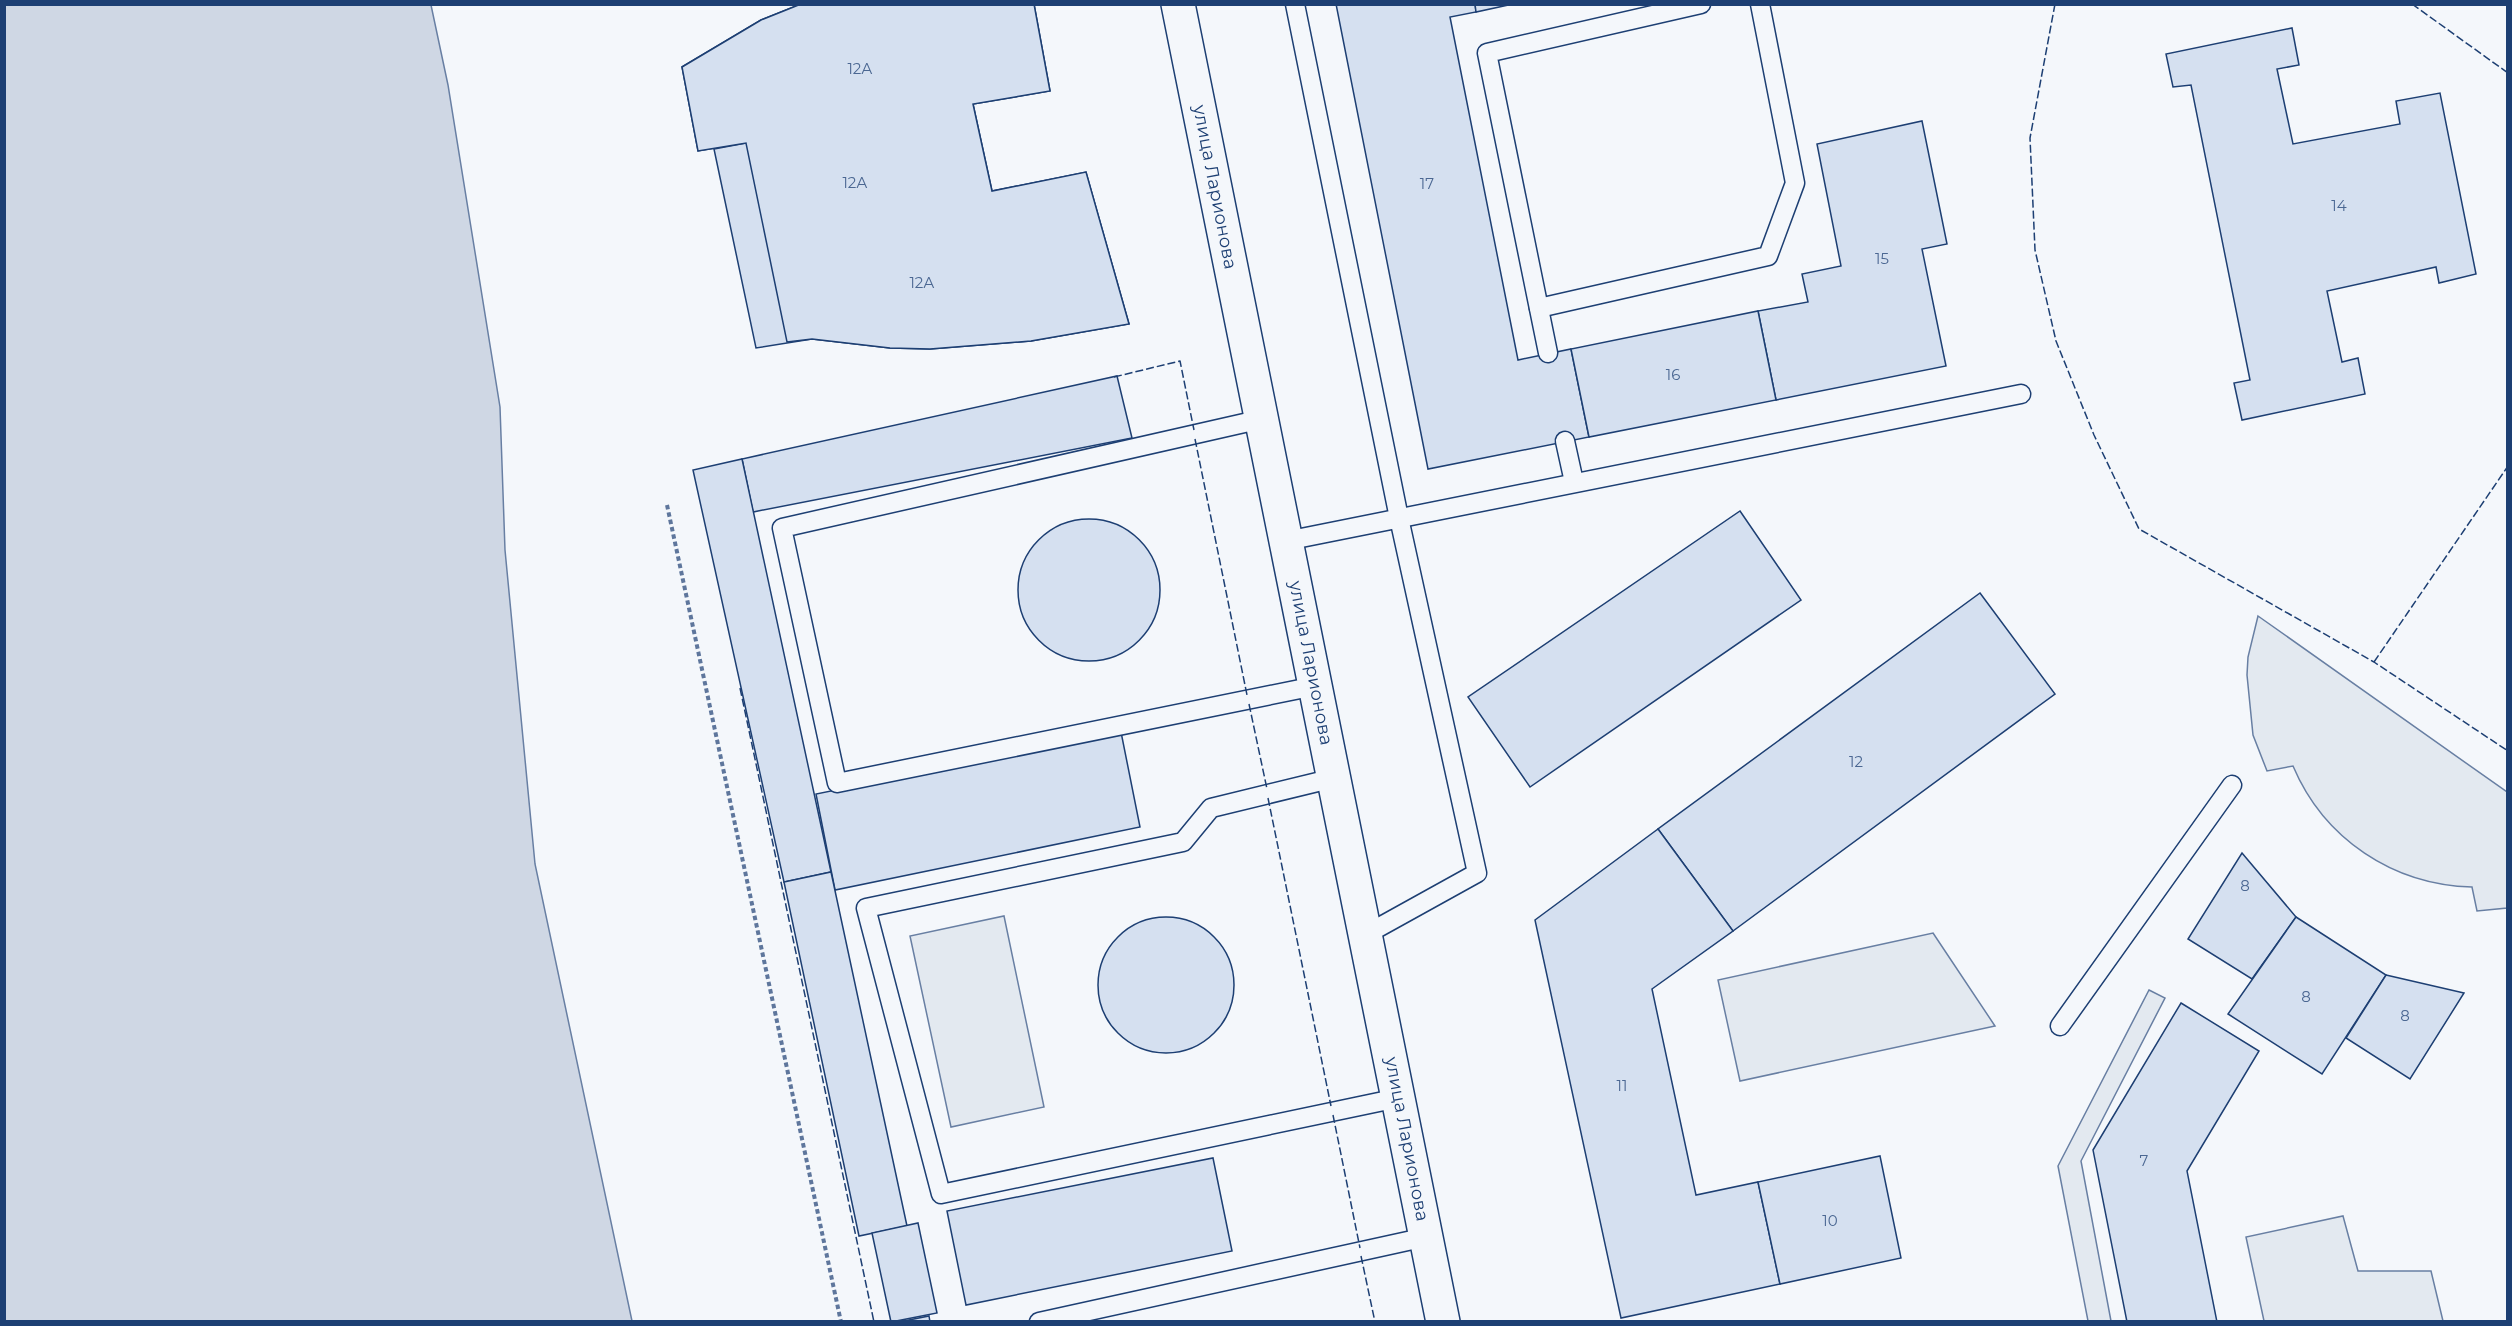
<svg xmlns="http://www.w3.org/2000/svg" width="2512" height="1326" viewBox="0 0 2512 1326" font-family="Montserrat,sans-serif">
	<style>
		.green { fill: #e3e9f0; stroke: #687fa3; stroke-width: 1.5 }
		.water { fill: #cfd7e4; stroke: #687fa3; stroke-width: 1.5 }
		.building { fill: #d5e0f0; stroke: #1d3f73; stroke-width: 1.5 }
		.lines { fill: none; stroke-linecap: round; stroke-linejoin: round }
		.service-casing { stroke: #1d3f73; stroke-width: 21 }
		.minor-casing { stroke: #1d3f73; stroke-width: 36 }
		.path { stroke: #5e769c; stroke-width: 4; stroke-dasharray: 4.5 3; stroke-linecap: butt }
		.service { stroke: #f4f7fb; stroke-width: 18 }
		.minor { stroke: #f4f7fb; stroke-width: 33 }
		.fence { stroke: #1d3f73; stroke-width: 1.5; stroke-dasharray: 8 3; stroke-linecap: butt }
		.labels { text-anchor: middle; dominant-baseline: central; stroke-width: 4.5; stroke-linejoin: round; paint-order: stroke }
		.number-label { font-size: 15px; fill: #4b6792 }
		.street-label { font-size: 18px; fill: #1d3f73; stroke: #f4f7fb }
	</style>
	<rect width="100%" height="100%" fill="#f4f7fb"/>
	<g class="green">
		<path d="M 2258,616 L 2507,792 L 2507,908 L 2477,911 L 2472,887 C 2393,885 2324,839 2293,766 L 2267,771 L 2253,735 L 2247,675 L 2248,657 Z"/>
		<polygon points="1004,916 1044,1107 951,1127 910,936"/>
		<polygon points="1933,933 1995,1026 1740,1081 1718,980"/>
		<polygon points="2149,990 2165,998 2081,1161 2111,1321 2088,1321 2058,1166"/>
		<polygon points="2343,1216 2358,1271 2431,1271 2443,1321 2264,1321 2246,1237"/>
	</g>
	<polygon class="water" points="5,4 431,5 448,85 500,407 505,550 535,864 632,1321 5,1321"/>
	<g class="building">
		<polygon points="801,4 1034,4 1050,91 973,104 992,191 1086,172 1129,324 1031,341 930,349 890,348 812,339 756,348 714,149 746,143 698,151 682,67 761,20"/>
		<polygon points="801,4 1034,4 1050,91 973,104 992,191 1086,172 1129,324 1031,341 930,349 890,348 812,339 787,342 746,143 698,151 682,67 761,20"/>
		<polygon points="1336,4 1475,4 1476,12 1450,17 1518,360 1571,349 1589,437 1428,469"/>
		<polygon points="1475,4 1513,4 1476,12"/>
		<polygon points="2292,28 2299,65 2277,69 2293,144 2400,124 2396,101 2440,93 2476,274 2439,283 2436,267 2327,291 2342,362 2358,358 2365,394 2242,420 2234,383 2250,380 2191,85 2173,87 2166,54"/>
		<polygon points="1922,121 1947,244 1922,249 1946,366 1776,400 1758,311 1808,302 1802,274 1841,266 1817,144"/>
		<polygon points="1758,311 1776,400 1589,437 1571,349"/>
		<polygon points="1117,376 1132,438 753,512 742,459"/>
		<polygon points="742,459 831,872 784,882 693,470"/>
		<polygon points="1740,511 1801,600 1530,787 1468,697"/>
		<circle cx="1089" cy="590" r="71"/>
		<polygon points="1980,593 2055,694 1733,931 1658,829"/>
		<polygon points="1121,732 1140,827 835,890 816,794"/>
		<polygon points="1658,829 1733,931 1652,989 1696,1195 1758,1182 1780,1284 1621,1318 1535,920"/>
		<polygon points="2242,853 2296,917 2252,979 2188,939"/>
		<polygon points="831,872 907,1226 859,1236 784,882"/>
		<circle cx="1166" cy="985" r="68"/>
		<polygon points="2296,917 2386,975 2322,1074 2228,1014"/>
		<polygon points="2386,975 2464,993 2410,1079 2346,1038"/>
		<polygon points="2181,1003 2259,1051 2187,1171 2217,1322 2127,1322 2093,1150"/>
		<polygon points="1880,1156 1901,1258 1780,1284 1758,1182"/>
		<polygon points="1213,1158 1232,1251 966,1305 947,1211"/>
		<polygon points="918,1223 937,1313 891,1322 872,1233"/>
		<polygon points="929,1316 930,1322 899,1322"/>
	</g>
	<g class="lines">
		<defs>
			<g id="service">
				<polyline points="1295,4 1399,518 1477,873 1365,935"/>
				<polyline points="1539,308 1768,256 1795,183 1760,4"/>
				<polyline points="1548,353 1487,53 1701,4"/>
				<polyline points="1262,419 782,528 837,783 1315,686"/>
				<polyline points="1565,441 1574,482"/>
				<polyline points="1286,541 2021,394"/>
				<polyline points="1334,778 1211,808 1183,842 866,908 941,1194 1398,1098"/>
				<polyline points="2060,1026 2232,785"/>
				<polyline points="1039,1322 1426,1237"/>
			</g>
			<polyline id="minor" points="1178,4 1443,1322"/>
		</defs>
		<use href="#service" class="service-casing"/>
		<use href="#minor" class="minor-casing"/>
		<polyline class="path" points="667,505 841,1322"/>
		<use href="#service" class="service"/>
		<use href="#minor" class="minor"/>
		<g class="fence">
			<polyline points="2055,4 2030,138 2035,250 2056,341 2094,435 2139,529 2374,662 2508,751"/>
			<polyline points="2412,4 2508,73"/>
			<polyline points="1114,377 1180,361 1194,430"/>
			<polyline points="1195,439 1247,695"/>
			<polyline points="2374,662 2508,466"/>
			<polyline points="740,688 874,1322"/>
			<polyline points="1249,704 1267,789"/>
			<polyline points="1268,798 1331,1106"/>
			<polyline points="1333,1115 1360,1248"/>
			<polyline points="1361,1256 1375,1322"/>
		</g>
	</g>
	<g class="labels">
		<g class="number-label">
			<text x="860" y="68">12А</text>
			<text x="855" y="182">12А</text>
			<text x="1427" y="183">17</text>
			<text x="2339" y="205">14</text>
			<text x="1882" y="258">15</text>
			<text x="922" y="282">12А</text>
			<text x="1673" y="374">16</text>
			<text x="1856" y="761">12</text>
			<text x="2245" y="885">8</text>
			<text x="2306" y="996">8</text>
			<text x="2405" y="1015">8</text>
			<text x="1622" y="1085">11</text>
			<text x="2144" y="1160">7</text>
			<text x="1830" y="1220">10</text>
		</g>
		<g class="street-label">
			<text transform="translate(1215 187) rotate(79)">улица Ларионова</text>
			<text transform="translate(1311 663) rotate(79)">улица Ларионова</text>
			<text transform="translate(1407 1139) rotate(79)">улица Ларионова</text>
		</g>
	</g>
	<rect width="2512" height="1326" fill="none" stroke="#1d3f73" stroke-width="12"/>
</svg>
